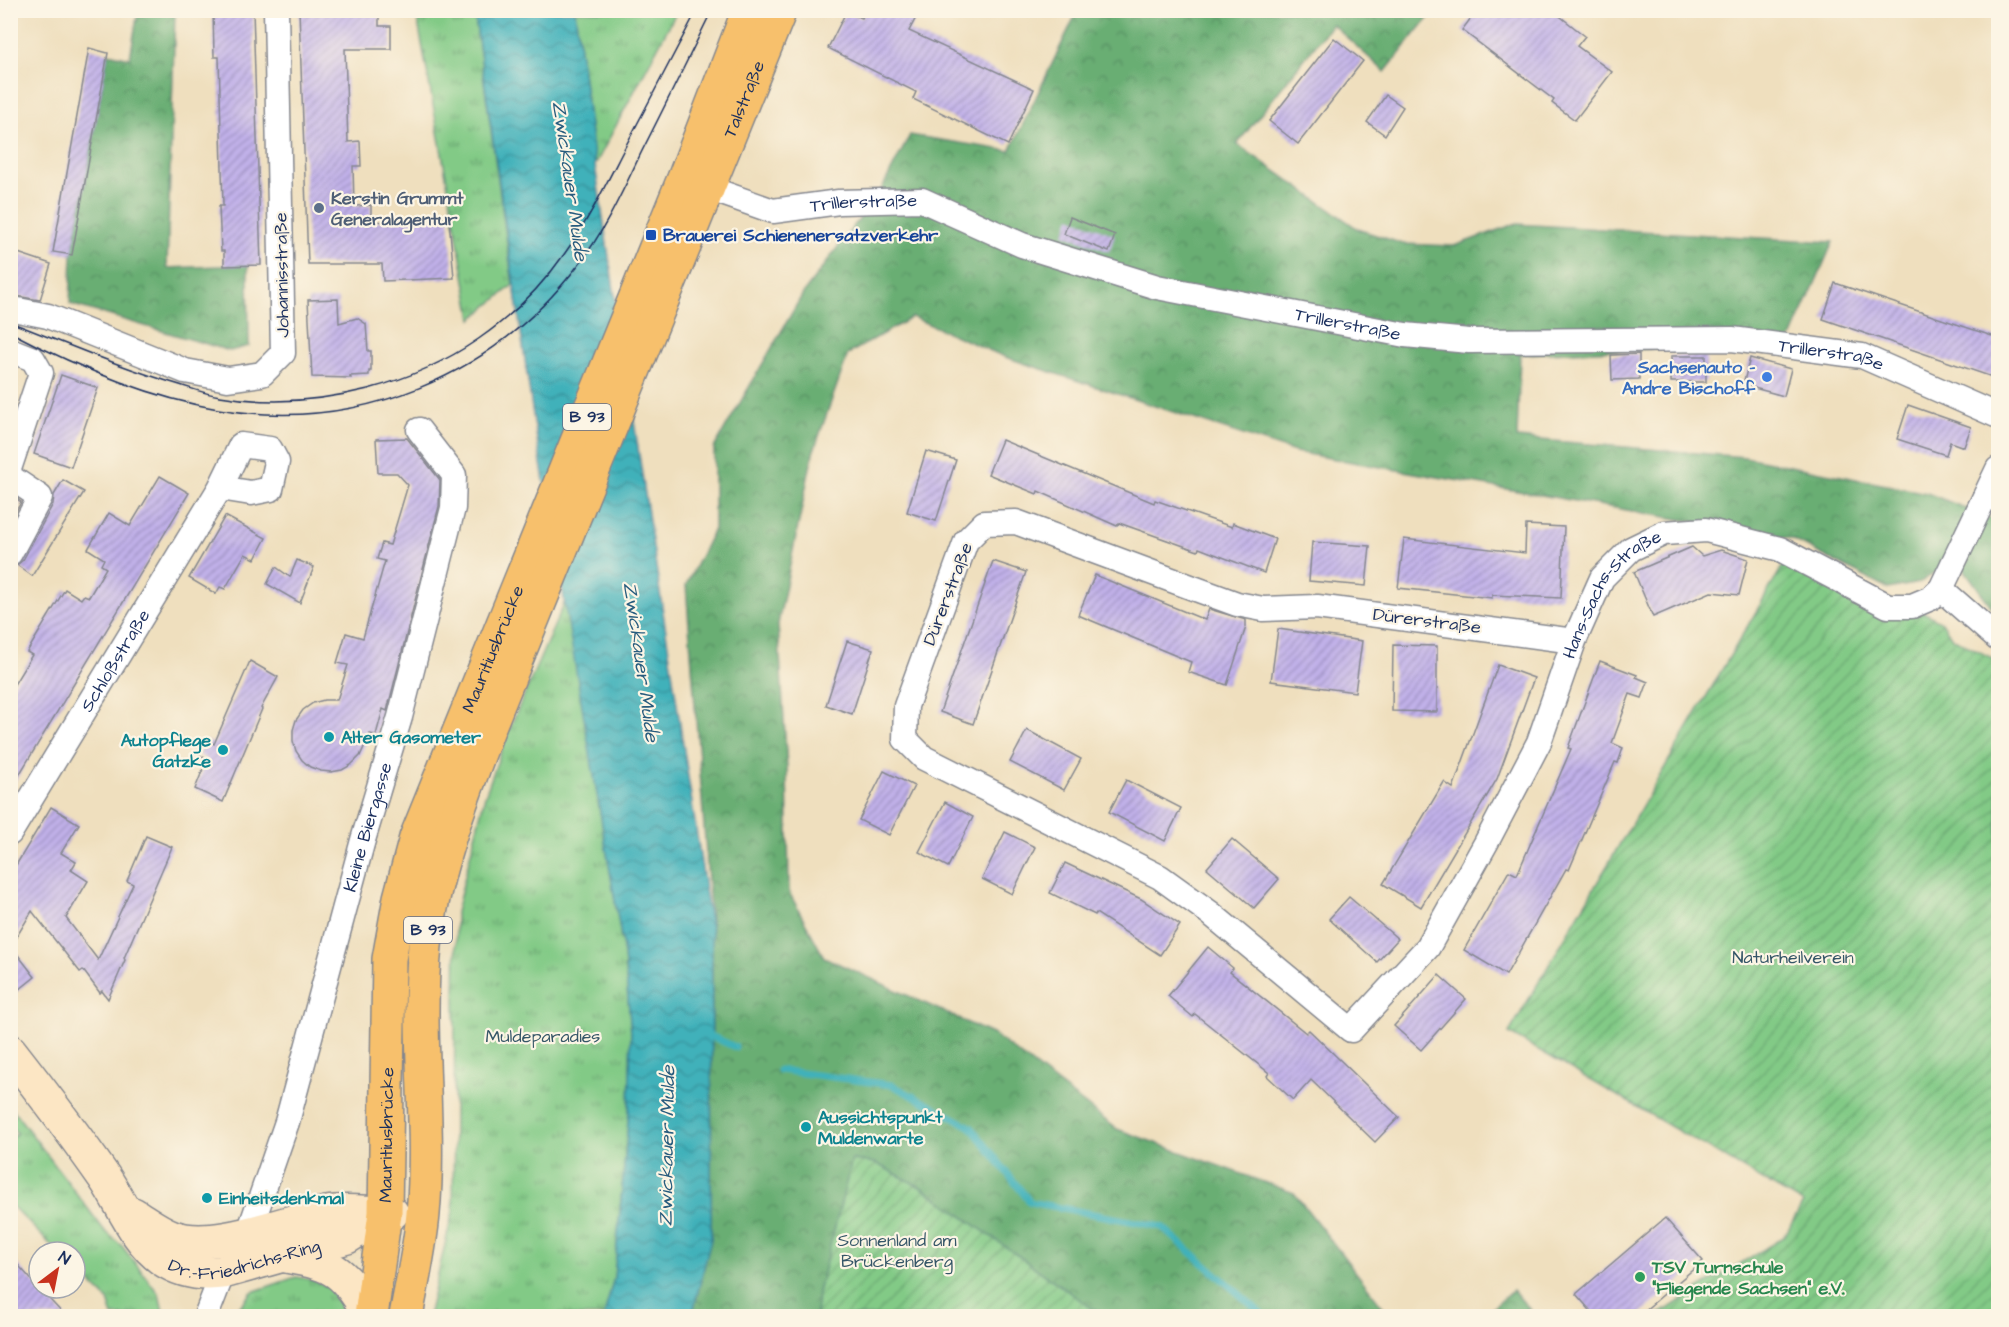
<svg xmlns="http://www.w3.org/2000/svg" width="2009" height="1327" viewBox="0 0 2009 1327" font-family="'Architects Daughter',sans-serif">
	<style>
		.grass { fill: url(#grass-tufts); stroke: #4e7c72; stroke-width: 1.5 }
		.forest { fill: url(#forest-crowns); stroke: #426e68; stroke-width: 1.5 }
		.garden { fill: url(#garden-furrows); stroke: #4e7c72; stroke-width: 1.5 }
		.water { fill: url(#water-waves); stroke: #2e708c; stroke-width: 1.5 }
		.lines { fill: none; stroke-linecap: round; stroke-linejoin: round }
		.stream { stroke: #41b1ba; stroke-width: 7 }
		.building { fill: url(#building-hatch) }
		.street-casing { stroke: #85878e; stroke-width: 27 }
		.secondary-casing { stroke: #85878e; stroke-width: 36 }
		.primary-casing { stroke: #85878e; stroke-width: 36 }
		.street { stroke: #fff; stroke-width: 24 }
		.secondary { stroke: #fce6c4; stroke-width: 33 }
		.primary { stroke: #f7c06c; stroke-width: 33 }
		.tram { stroke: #1b2f5e; stroke-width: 1.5 }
		.service-dot { fill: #5c6f8a; stroke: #fcf5e5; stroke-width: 2 }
		.transit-dot { fill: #1a4fb4; stroke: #fcf5e5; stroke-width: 2 }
		.shop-dot { fill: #3f7fe0; stroke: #fcf5e5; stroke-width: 2 }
		.culture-dot { fill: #0f9aa8; stroke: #fcf5e5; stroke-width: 2 }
		.leisure-dot { fill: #2e9e5b; stroke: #fcf5e5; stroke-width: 2 }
		.labels { text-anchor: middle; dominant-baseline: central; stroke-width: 4.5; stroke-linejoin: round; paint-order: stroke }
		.shield { fill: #fcf5e5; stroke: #5e6a86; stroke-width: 1.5 }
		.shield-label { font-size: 16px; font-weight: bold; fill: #1b2f5e }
		.street-label { font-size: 18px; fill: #1b2f5e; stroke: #fcf5e5 }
		.service-label { font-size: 18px; font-weight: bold; fill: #4e5e75; stroke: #fcf5e5; text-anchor: start }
		.transit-label { font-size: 18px; font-weight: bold; fill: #164399; stroke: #fcf5e5; text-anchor: start }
		.shop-label { font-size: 18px; font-weight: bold; fill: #366cbe; stroke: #fcf5e5; text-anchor: end }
		.culture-label { font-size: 18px; font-weight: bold; fill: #0d838f; stroke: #fcf5e5; text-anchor: start }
		.park-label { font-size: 18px; fill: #355668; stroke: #fcf5e5 }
		.leisure-label { font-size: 18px; font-weight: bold; fill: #27864d; stroke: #fcf5e5; text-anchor: start }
		.water-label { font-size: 20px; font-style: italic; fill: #285c7e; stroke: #fcf5e5 }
	</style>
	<defs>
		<pattern id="grass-tufts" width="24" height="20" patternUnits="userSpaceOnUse" patternTransform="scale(1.5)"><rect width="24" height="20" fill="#82ca86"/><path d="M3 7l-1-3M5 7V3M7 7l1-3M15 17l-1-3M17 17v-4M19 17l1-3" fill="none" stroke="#6aa471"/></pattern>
		<pattern id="forest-crowns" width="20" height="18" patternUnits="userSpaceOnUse" patternTransform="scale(1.5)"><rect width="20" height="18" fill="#69ae73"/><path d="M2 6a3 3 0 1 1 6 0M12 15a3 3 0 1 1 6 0" fill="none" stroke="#568e62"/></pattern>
		<pattern id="garden-furrows" width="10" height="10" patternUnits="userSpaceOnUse" patternTransform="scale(1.5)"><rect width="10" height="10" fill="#82ca86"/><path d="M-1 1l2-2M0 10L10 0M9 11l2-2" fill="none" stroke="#6aa471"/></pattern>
		<pattern id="water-waves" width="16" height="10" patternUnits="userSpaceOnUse" patternTransform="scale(1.5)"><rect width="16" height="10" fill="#41b1ba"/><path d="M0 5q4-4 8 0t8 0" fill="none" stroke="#36909a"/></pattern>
		<pattern id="building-hatch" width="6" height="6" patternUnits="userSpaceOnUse" patternTransform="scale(1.5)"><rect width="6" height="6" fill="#c1b1e9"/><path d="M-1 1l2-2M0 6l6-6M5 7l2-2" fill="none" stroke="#9c90c0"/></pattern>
	</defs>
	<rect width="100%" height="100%" fill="#fcf5e5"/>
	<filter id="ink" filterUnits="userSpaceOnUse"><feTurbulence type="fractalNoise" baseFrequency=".0167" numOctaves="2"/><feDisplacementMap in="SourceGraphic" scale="12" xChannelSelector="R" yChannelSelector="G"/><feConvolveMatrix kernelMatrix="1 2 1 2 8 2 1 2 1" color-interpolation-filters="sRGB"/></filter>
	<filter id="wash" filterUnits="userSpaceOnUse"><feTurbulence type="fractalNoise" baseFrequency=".008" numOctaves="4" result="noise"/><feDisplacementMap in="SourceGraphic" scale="24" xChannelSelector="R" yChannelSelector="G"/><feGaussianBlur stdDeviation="1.35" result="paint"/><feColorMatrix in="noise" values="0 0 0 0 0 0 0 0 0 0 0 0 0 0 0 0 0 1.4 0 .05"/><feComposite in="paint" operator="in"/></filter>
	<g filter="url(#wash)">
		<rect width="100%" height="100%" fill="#efdfbe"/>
		<g class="grass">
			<polygon points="416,11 474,11 513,285 472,319"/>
			<polygon points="575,11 677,11 595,165"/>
			<polygon points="565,601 624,954 631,1032 629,1111 614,1278 604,1316 428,1316 453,1211 456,912 485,796 508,732"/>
			<polygon points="11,1107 104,1230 122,1246 159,1294 164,1316 113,1316 108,1300 75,1268 75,1252 58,1252 11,1205 11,1139 17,1133 11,1126"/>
			<path d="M 296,1277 C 313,1279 336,1287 346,1303 C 348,1306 348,1313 349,1316 L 232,1316 L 252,1292 Z"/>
		</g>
		<g class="forest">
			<polygon points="1078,10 1434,11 1385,72 1332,24 1237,144 1358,229 1403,244 1454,246 1515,224 1833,242 1785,352 1715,346 1520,354 1517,438 1745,457 1927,493 1998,521 1998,616 1964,569 1946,565 1919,583 1888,589 1792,539 1295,452 1005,357 912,317 848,354 813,453 778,624 787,767 789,892 824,957 994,1035 1117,1129 1294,1193 1390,1316 1107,1316 1093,1309 924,1189 875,1163 853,1160 818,1293 816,1316 692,1316 711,1239 712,934 686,585 714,529 714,448 804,292 881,190 910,135 1010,151"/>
			<polygon points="138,11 175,11 167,268 248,265 249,346 230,351 70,304 72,255 108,53 130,58"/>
			<polygon points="1513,1290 1535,1316 1484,1316"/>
		</g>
		<g class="garden">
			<polygon points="1784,564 1923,612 1942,622 1952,638 1998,661 1998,1316 1657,1316 1695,1291 1784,1237 1803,1203 1509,1033"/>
			<polygon points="852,1160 875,1163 924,1189 1093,1309 1107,1316 816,1316 818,1293"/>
		</g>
		<polygon class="water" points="474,11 575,11 595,165 712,934 711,1239 692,1316 604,1316 614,1278 629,1111 631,1032 624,954 534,422"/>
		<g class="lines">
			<g class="stream">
				<polyline points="704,1033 735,1047"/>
				<polyline points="779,1070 892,1085 971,1127 1030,1202 1162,1227 1262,1314 1262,1316"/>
			</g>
		</g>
		<g id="blocks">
			<g class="building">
				<polygon points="213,10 253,10 261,265 224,266 224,251 221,251 219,206 223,206 219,57 214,57"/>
				<polygon points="299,10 379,10 379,26 391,26 391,49 345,49 348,142 360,141 361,166 353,166 354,206 371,205 371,222 449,218 454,278 383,281 382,264 308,264"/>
				<polygon points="866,10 920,10 909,31 1034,89 1008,145 913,99 916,92 828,48 846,12 862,18"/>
				<polygon points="1477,10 1552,10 1585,36 1577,46 1612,72 1575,120 1552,103 1554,100 1462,30"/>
				<polygon points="1334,38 1363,61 1298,144 1269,121"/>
				<polygon points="89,48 108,53 72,255 53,252"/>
				<polygon points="1386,95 1403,107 1385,135 1367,122"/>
				<polygon points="1070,217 1115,235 1109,252 1064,234"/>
				<polygon points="18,253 51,264 40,300 10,295 10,258 16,259"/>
				<polygon points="1835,283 1998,338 1998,379 1823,319"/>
				<polygon points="338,299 339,323 357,318 366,324 368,351 371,351 371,371 369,371 369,375 350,376 351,378 312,377 308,300"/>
				<polygon points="1639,354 1639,379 1612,380 1611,355"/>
				<rect x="1671" y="356" width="35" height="26"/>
				<polygon points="1750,358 1791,369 1784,396 1743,385"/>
				<polygon points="61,375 98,388 71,467 34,454"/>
				<polygon points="1908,405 1971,427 1964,447 1950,442 1946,455 1897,439"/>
				<polygon points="407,438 440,480 439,506 387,711 383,709 376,735 370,734 360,756 351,765 342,770 331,772 321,771 310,767 302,760 296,751 293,741 293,730 296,720 303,710 313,703 324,700 337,700 348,665 337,663 346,633 363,638 385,561 377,559 382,543 390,545 408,485 397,473 378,473 376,439"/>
				<polygon points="1002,440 1154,503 1155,500 1232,527 1233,523 1275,539 1264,573 1199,548 1198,551 1119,523 1117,526 1038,491 1037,494 988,474"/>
				<polygon points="926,451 956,460 936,521 907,512"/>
				<polygon points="160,476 189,493 10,790 10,691 32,655 27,652 65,589 81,599 84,595 89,597 106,568 101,565 104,559 88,549 109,513 130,526"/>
				<polygon points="63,480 84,492 32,576 17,565 23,560 53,504 54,495"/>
				<polygon points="10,494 21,502 10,522"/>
				<polygon points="225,516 266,538 255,559 245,554 225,589 220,587 216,594 189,578"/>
				<polygon points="1526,525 1564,527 1561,598 1492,595 1492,598 1398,588 1404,539 1525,553"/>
				<polygon points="1312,542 1370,546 1366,586 1309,581"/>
				<polygon points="1692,547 1702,556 1721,550 1748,559 1739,595 1711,592 1653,617 1634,572"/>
				<polygon points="297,560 314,567 300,603 267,584 276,567 290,577"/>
				<polygon points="993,561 1026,572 973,724 940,712"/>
				<polygon points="1095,575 1205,620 1209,609 1246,620 1246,627 1227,685 1188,672 1191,662 1078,615"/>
				<polygon points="1278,629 1362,641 1355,692 1271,681"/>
				<polygon points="847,641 873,649 852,714 826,705"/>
				<polygon points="1393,645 1437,646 1437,712 1392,711"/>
				<polygon points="250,661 278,677 261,708 262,709 223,802 195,789 207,759 199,755 206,740 214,744"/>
				<polygon points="1600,661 1637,675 1636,677 1648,682 1642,698 1630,694 1612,743 1623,748 1618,763 1615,762 1569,870 1566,869 1506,975 1464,950 1509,871 1517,875 1571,749 1568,748"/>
				<polygon points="1498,665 1534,678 1497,779 1421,907 1383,884 1444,782 1453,788"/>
				<polygon points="1027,730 1081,759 1064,790 1010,762"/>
				<polygon points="884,771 914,786 889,835 859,820"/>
				<polygon points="1126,780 1181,808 1165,841 1109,812"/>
				<polygon points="945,802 973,817 948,867 919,852"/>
				<polygon points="51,807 79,824 61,853 76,862 71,870 88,881 66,918 98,960 133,884 127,881 146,836 172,847 124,958 125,960 108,999 102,991 100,993 83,970 80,972 32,911 11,946 35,977 10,997 10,875"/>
				<polygon points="1005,832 1035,847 1012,894 982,879"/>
				<polygon points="1232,839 1279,879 1254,908 1207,868"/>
				<polygon points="1065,863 1141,899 1180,925 1160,955 1096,913 1095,915 1050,893"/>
				<polygon points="1349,897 1398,939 1377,962 1329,919"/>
				<polygon points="1208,947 1233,968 1230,972 1306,1033 1309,1030 1399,1117 1375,1142 1311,1080 1293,1100 1267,1076 1269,1073 1195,1014 1193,1017 1168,996"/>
				<polygon points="1439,975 1466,999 1421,1050 1394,1026"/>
				<polygon points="1665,1218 1703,1261 1637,1317 1596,1317 1576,1294"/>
				<polygon points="10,1256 39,1288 66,1317 10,1317"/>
			</g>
		</g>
	</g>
	<g filter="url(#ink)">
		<use href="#blocks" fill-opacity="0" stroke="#85878e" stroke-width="1.5"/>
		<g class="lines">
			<defs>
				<g id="street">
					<path id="s1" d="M 708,188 L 773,211 L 839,202 L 922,200 L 1022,245 L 1157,287 L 1405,335 L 1469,341 L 1732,339 L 1862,356 L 1998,416"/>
					<polyline points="10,310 13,309 48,316 185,371 228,379 262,374 283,353 276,10"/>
					<polyline points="10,350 33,359 41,373 10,466"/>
					<polyline points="10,477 40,497 10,553"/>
					<polyline points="1941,589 1998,639"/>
					<path id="s2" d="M 1574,641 L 1317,607 L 1263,609 L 1237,604 L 1196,589 L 1016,522 L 984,523 L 966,541 L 906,706 L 905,739 L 924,758 L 1160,877 L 1210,913 L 1351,1030 L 1428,947 L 1486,843 L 1539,742 L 1574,641 L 1602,578 L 1631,549 L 1664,533 L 1706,530 L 1780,549 L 1888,606 L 1912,606 L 1931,598 L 1941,589 L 1998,469"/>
					<path id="s3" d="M 10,833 L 220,488 L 241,445 L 270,449 L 277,462 L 271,489 L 251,493 L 220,488"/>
					<path id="s4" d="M 249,1232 L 287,1122 L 363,840 L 400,717 L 453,508 L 454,475 L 419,430"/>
					<polyline points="206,1316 223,1272"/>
				</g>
				<g id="secondary">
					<path id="s5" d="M 10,1051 C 42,1092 74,1134 104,1177 C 122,1203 135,1240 162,1259 C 181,1272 200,1275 223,1272 L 347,1237 L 385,1213"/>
					<path d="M 133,1214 C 146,1222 159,1232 173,1237 C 214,1252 285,1221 327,1213 C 349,1209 371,1214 392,1213"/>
					<path d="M 286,1256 C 339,1265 343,1272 371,1316"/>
				</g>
				<g id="primary">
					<path id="s6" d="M 371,1316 L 385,1213 L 389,959 L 400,898 L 416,838 L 685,176 L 749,10"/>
					<path id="s7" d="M 406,1316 C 412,1283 420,1248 423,1214 C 431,1124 416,1035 425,946 C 434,868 463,796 490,724 L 780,10"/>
				</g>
			</defs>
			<use href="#street" class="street-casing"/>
			<use href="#secondary" class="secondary-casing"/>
			<use href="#primary" class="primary-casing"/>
			<use href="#street" class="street"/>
			<use href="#secondary" class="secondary"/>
			<use href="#primary" class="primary"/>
			<g class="tram">
				<path d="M 10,322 C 67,344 122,368 180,385 C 193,389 206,394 220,396 C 269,405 320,401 368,389 C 448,368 517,322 565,253 C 588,221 605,186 623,151 C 648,104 672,57 697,10"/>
				<path d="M 10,332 C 73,365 147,397 218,409 C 359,433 493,377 579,264 C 606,229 623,190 642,151 C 666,104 689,57 712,10"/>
			</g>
		</g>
	</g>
	<circle class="service-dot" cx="319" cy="208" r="6"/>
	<rect class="transit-dot" x="645" y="229" width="12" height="12" rx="3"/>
	<circle class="shop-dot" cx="1767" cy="377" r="6"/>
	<g class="culture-dot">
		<circle cx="329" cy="737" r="6"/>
		<circle cx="223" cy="750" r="6"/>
		<circle cx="806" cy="1127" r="6"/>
		<circle cx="207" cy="1198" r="6"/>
	</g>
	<circle class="leisure-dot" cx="1640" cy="1277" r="6"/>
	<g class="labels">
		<g class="shield">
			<rect x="563" y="404" width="48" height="26" rx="4.5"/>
			<rect x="404" y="917" width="48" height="26" rx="4.5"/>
		</g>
		<g class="shield-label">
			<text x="587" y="417">B 93</text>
			<text x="428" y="930">B 93</text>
		</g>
		<g class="street-label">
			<text stroke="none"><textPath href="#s7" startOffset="1278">Talstraße</textPath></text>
			<text stroke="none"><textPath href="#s1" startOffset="160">Trillerstraße</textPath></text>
			<text transform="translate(282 275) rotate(-91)">Johannisstraße</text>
			<text stroke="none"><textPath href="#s1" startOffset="664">Trillerstraße</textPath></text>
			<text stroke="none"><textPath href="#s1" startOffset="1150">Trillerstraße</textPath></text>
			<text transform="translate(948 594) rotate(-69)">Dürerstraße</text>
			<text stroke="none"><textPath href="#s2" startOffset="1893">Hans-Sachs-Straße</textPath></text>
			<text transform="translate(1427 621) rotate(7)">Dürerstraße</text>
			<text stroke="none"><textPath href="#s6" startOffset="686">Mauritiusbrücke</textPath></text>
			<text stroke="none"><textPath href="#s3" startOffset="202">Schloßstraße</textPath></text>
			<text stroke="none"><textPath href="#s4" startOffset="422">Kleine Biergasse</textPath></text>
			<text stroke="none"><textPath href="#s6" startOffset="182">Mauritiusbrücke</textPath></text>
			<text stroke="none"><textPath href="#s5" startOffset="345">Dr.-Friedrichs-Ring</textPath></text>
		</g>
		<g class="service-label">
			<text x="331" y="198">Kerstin Grummt<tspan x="331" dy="21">Generalagentur</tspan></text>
		</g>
		<g class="transit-label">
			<text x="663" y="235">Brauerei Schienenersatzverkehr</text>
		</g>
		<g class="shop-label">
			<text x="1755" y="367">Sachsenauto -<tspan x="1755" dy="21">Andre Bischoff</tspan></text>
		</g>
		<g class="culture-label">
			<text x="341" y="737">Alter Gasometer</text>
			<text x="211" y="740" text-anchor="end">Autopflege<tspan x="211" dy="21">Gatzke</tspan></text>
			<text x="818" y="1117">Aussichtspunkt<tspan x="818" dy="21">Muldenwarte</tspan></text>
			<text x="219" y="1198">Einheitsdenkmal</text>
		</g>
		<g class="park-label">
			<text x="1793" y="957">Naturheilverein</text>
			<text x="543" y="1036">Muldeparadies</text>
			<text x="897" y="1240">Sonnenland am<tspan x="897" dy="21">Brückenberg</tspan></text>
		</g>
		<g class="leisure-label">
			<text x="1652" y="1267">TSV Turnschule<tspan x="1652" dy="21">"Fliegende Sachsen" e.V.</tspan></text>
		</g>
		<g class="water-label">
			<text transform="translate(570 181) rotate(82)">Zwickauer Mulde</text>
			<text transform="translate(641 662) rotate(82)">Zwickauer Mulde</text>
			<text transform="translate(667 1146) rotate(-89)">Zwickauer Mulde</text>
		</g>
	</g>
	<rect width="2009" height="1327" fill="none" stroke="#fcf5e5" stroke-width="36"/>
	<g transform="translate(57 1270) rotate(32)"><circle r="28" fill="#fcf5e5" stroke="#a2a6af" stroke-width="1.5"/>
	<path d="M0-4.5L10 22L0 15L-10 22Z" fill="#c8321e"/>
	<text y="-9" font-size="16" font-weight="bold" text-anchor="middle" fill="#1b2f5e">N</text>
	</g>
</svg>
